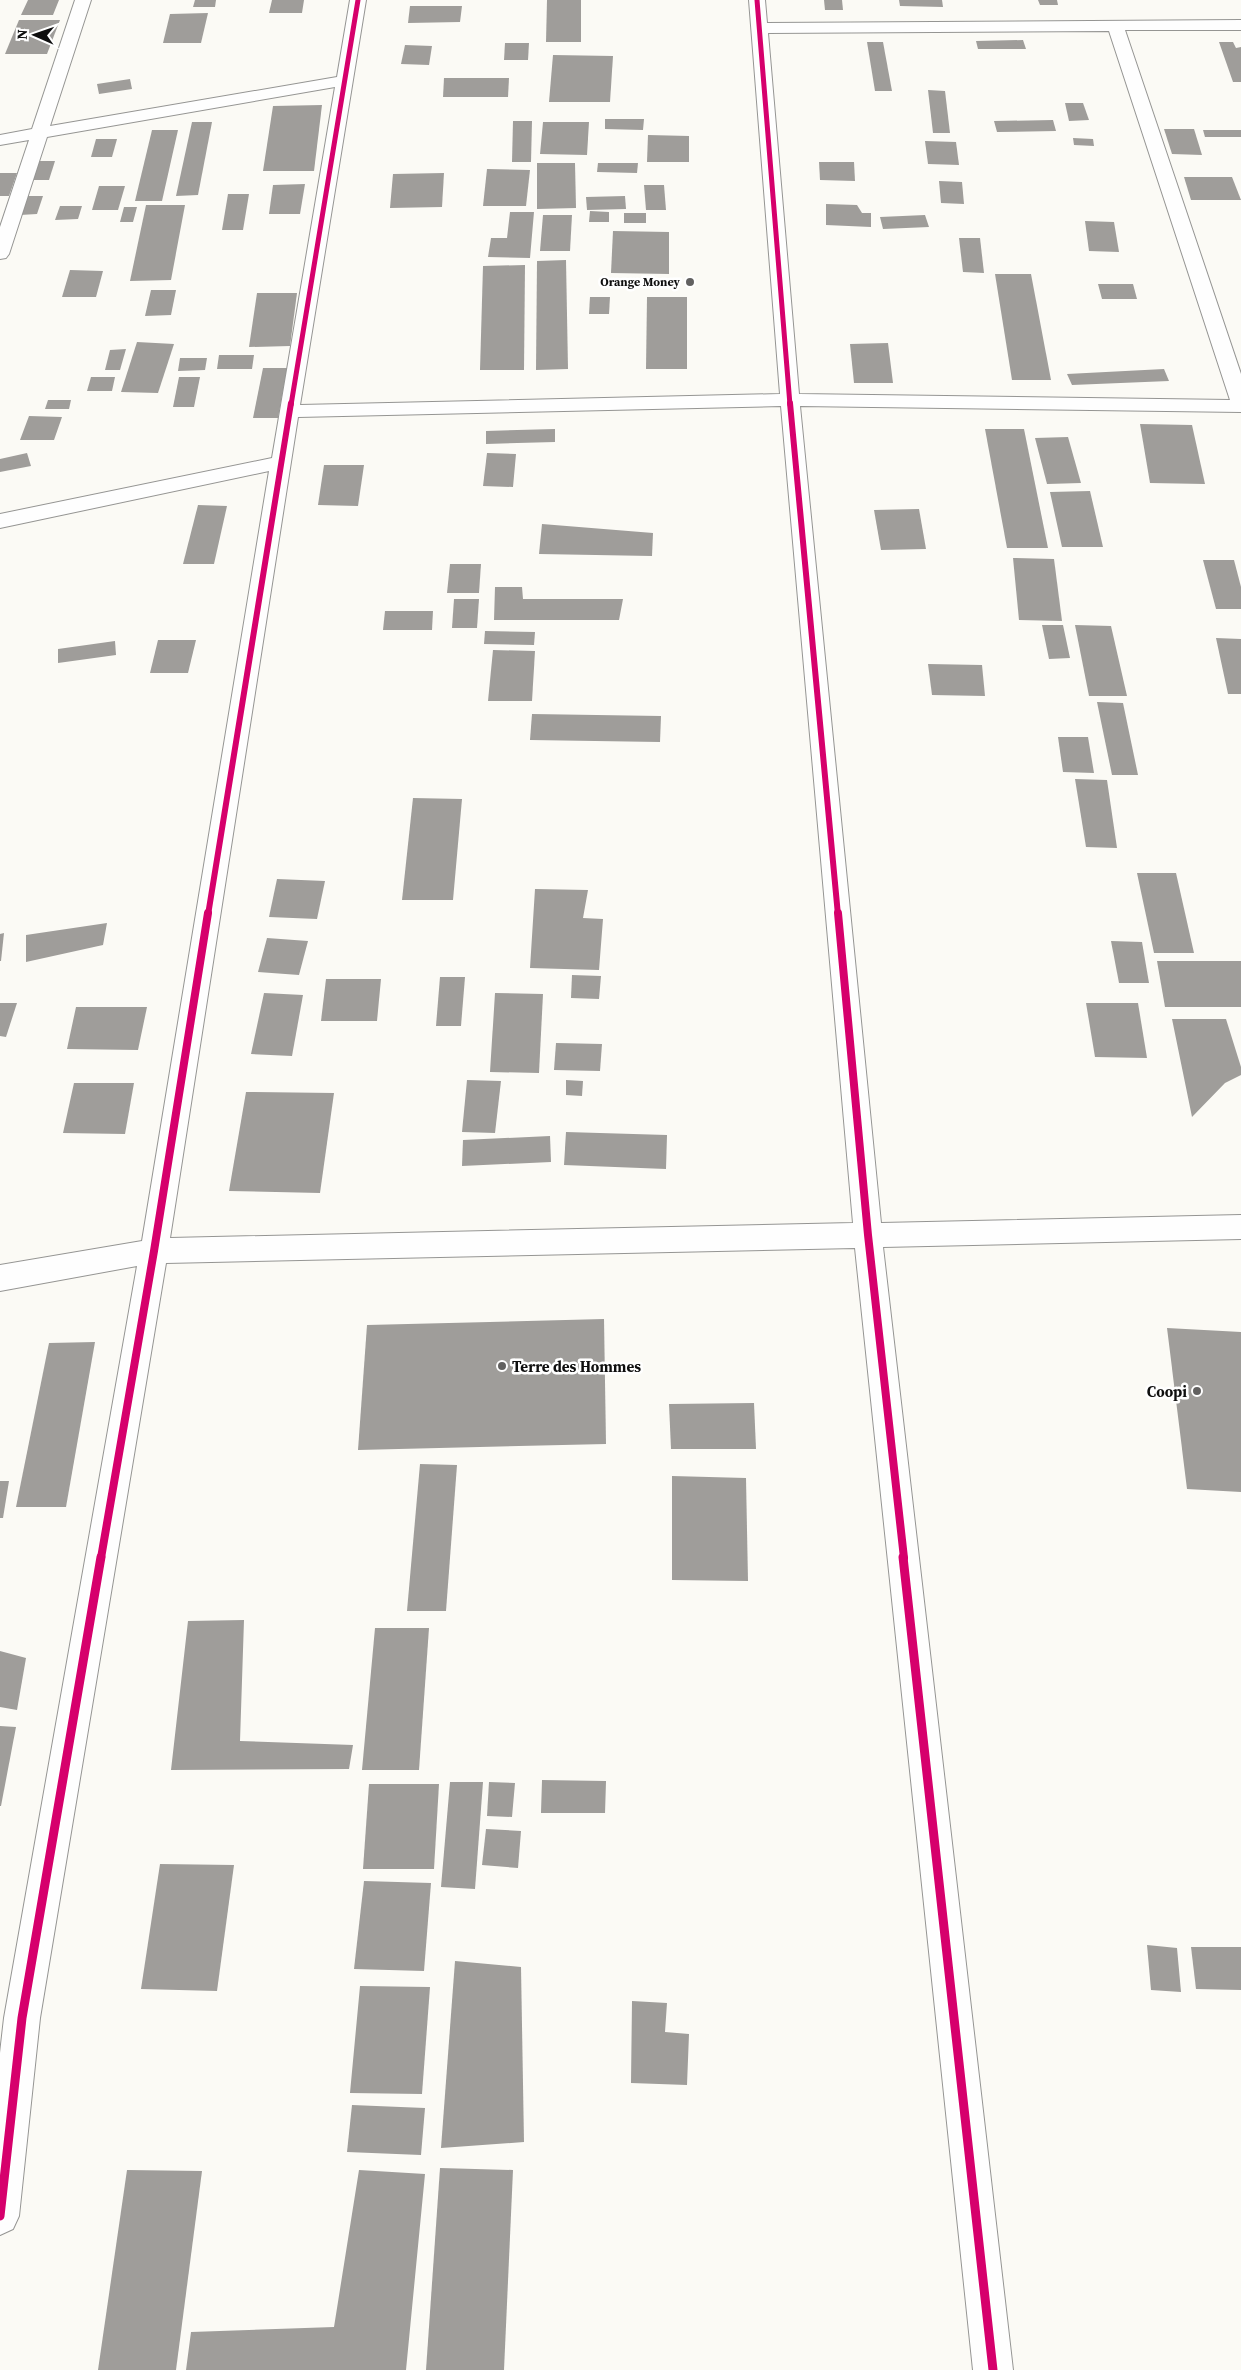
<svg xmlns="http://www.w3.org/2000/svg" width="1241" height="2370" viewBox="0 0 1241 2370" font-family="'Source Serif 4',serif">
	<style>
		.building { fill: #9f9d9a }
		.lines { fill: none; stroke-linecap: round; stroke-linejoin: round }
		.minor-casing { stroke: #959593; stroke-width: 2 }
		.minor { fill: #fefefe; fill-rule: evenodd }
		.cycleway-far3-casing { stroke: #fff; stroke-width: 7 }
		.cycleway-far2-casing { stroke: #fff; stroke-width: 9 }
		.cycleway-far1-casing { stroke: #fff; stroke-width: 11 }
		.cycleway-casing { stroke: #fff; stroke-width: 12 }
		.cycleway-far3 { stroke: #d6006c; stroke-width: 5 }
		.cycleway-far2 { stroke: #d6006c; stroke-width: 6 }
		.cycleway-far1 { stroke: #d6006c; stroke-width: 8 }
		.cycleway { stroke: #d6006c; stroke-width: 9 }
		.poi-dot { fill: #626160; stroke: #fff; stroke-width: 2 }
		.labels { text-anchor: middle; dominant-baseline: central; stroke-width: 5; stroke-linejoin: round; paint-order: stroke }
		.far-poi-label { font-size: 12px; font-weight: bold; fill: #0f0f0f; stroke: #fff; text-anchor: end }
		.poi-label { font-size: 15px; font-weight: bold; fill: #0f0f0f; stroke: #fff; text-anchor: start }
	</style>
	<rect width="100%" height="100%" fill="#fbfaf5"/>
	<g class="building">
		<polygon points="28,0 59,0 53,15 21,15"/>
		<polygon points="195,0 216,0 215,7 193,7"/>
		<polygon points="272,0 304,0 302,13 269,13"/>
		<polygon points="547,0 581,0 581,42 546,42"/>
		<polygon points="824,0 842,0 843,10 825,10"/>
		<polygon points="899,0 942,0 943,7 900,6"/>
		<polygon points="1038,0 1057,0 1058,5 1040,5"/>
		<polygon points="410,6 462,6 460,22 408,23"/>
		<polygon points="208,13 201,43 163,43 170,14"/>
		<polygon points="19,20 60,20 47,54 5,54"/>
		<polygon points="1023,40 1026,49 978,49 976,41"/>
		<polygon points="867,42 883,42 892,91 875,91"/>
		<polygon points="1219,42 1233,42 1236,48 1241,47 1241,82 1233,82"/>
		<polygon points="505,43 529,43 528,60 504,60"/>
		<polygon points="405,45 432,46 429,65 401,64"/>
		<polygon points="553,55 613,56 610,102 549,102"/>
		<polygon points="444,78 509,78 508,97 443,97"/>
		<polygon points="130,79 132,89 99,94 97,84"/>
		<polygon points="928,90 945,91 950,133 933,133"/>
		<polygon points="1065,103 1083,103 1089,120 1069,121"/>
		<polygon points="322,105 314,171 263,171 273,106"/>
		<polygon points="605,119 644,119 643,130 605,129"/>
		<polygon points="1053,120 1056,131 997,132 994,121"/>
		<polygon points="513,121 532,121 531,162 512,162"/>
		<polygon points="192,122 212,122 198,195 176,196"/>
		<polygon points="543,122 589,122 587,155 540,154"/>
		<polygon points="1164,129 1194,129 1202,155 1172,154"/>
		<polygon points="152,130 178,130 162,201 135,201"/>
		<polygon points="1203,130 1241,130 1241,137 1205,137"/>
		<polygon points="648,135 689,136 689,162 647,162"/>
		<polygon points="1073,138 1093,139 1094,146 1074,145"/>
		<polygon points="96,139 117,139 112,157 91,157"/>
		<polygon points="925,141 956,142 959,165 928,164"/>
		<polygon points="39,161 55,161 49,180 33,180"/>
		<polygon points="819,162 854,162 855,181 820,180"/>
		<polygon points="537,163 575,163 576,208 537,209"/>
		<polygon points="598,163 638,163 637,173 597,172"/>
		<polygon points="487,169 530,170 526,206 483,206"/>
		<polygon points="0,173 17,173 9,196 0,196"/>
		<polygon points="444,173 442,207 390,208 393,174"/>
		<polygon points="1184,177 1232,177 1241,200 1191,200"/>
		<polygon points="939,181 962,182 964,204 941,203"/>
		<polygon points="305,184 300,214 269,214 273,185"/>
		<polygon points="644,185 664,185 666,210 646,210"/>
		<polygon points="99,186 125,186 118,210 92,210"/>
		<polygon points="228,194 249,194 243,230 222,230"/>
		<polygon points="25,196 43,196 37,214 20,215"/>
		<polygon points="625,196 626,209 587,210 586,197"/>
		<polygon points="826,204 857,205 862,213 871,213 871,227 826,225"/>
		<polygon points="146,205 185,205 171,280 130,281"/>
		<polygon points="60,206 82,206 78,219 55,220"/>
		<polygon points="124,207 137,207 133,222 120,222"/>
		<polygon points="590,211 609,212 609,222 589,222"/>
		<polygon points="510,212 534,212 530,258 488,257 491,238 507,238"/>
		<rect x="624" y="213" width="22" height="10"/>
		<polygon points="543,215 572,215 570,251 540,251"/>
		<polygon points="925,215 929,227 883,229 880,217"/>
		<polygon points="1085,221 1114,222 1119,252 1089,251"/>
		<polygon points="613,231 669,232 669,274 611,273"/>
		<polygon points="959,238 980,238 984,273 963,272"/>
		<polygon points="566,260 568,369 536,370 537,261"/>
		<polygon points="525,265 524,370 480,370 483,266"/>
		<polygon points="70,270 103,271 96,297 62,297"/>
		<polygon points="995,274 1031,274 1051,380 1012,380"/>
		<polygon points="1098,284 1133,284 1137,299 1102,299"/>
		<polygon points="151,290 176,290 171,315 145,316"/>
		<polygon points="257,293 297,293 290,346 249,347"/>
		<polygon points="590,297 610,297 609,314 589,314"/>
		<polygon points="647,297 687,297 687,369 646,369"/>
		<polygon points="137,342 174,344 158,393 121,392"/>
		<polygon points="888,343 893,383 854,383 850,344"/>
		<polygon points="126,349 120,370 105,370 110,350"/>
		<polygon points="219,355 254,355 252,369 217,369"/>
		<polygon points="180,358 207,358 205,370 178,371"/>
		<polygon points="263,368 287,368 278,418 253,418"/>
		<polygon points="1164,369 1169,381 1072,385 1067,374"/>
		<polygon points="91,377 115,377 112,391 87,391"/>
		<polygon points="179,377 200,377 194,407 173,407"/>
		<polygon points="48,400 71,400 69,409 45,409"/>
		<polygon points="29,416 62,417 54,440 20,440"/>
		<polygon points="1140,424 1192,425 1205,484 1150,483"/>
		<polygon points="555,429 555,442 486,444 486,431"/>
		<polygon points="985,429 1024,429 1048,548 1007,548"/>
		<polygon points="1068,437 1081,483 1047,484 1035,438"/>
		<polygon points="27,453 31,466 0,472 0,459"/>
		<polygon points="487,453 516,454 513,487 483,486"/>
		<polygon points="324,465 364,465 358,506 318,505"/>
		<polygon points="1090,491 1103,547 1062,547 1050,492"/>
		<polygon points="198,505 227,506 214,564 183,564"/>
		<polygon points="919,509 926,549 881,550 874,510"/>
		<polygon points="542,524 653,533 652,556 539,554"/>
		<polygon points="1013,558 1054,559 1062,621 1019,620"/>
		<polygon points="1203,560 1234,560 1241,587 1241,609 1216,609"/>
		<polygon points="450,564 481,564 479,593 447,593"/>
		<polygon points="495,587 522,587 523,599 623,599 619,620 494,620"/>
		<polygon points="454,599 479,599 477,628 452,628"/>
		<polygon points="385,611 433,611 432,630 383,630"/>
		<polygon points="1042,625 1063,625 1070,658 1049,659"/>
		<polygon points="1075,625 1111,626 1127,696 1089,696"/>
		<polygon points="485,631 535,632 534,645 484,644"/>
		<polygon points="1216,638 1241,639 1241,694 1228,694"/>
		<polygon points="158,640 196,640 188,673 150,673"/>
		<polygon points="115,641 116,655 58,663 58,649"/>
		<polygon points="493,650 535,651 532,701 488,701"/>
		<polygon points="928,664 982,665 985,696 932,695"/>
		<polygon points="1097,702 1123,703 1138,775 1112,775"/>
		<polygon points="532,714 661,716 660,742 530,740"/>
		<polygon points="1058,737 1088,737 1094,773 1063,772"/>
		<polygon points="1075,779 1107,780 1117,848 1086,847"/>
		<polygon points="413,798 462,799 453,900 402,900"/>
		<polygon points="1137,873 1176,873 1194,953 1154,953"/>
		<polygon points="277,879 325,881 317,919 269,917"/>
		<polygon points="535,889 588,890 583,918 603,919 599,970 530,968"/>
		<polygon points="107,923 103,945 26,962 26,935"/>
		<polygon points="4,933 1,961 0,961 0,934"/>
		<polygon points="267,938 308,941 299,975 258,972"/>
		<polygon points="1111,941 1142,942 1149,983 1119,983"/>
		<polygon points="1157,961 1241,961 1241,1007 1165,1007"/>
		<polygon points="572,975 601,976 599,999 571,998"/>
		<polygon points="440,977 465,977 461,1026 436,1026"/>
		<polygon points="326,979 381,979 377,1021 321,1021"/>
		<polygon points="264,993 303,995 292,1056 251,1054"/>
		<polygon points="495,993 543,994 539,1073 490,1072"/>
		<polygon points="0,1003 17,1003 6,1037 0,1036"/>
		<polygon points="1086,1003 1138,1003 1147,1058 1095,1057"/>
		<polygon points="76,1007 147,1007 138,1050 67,1049"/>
		<polygon points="1172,1019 1226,1019 1241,1067 1241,1075 1225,1083 1192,1117"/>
		<polygon points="556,1043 602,1044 600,1071 554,1070"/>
		<polygon points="467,1080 501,1081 495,1133 462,1132"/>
		<polygon points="566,1080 583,1081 582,1096 566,1095"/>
		<polygon points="74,1083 134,1083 125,1134 63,1133"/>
		<polygon points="246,1092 334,1093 320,1193 229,1191"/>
		<polygon points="566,1132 667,1135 666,1169 564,1165"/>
		<polygon points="550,1136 551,1162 462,1166 463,1140"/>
		<polygon points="604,1319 606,1444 358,1450 367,1325"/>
		<polygon points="1167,1328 1241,1332 1241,1492 1187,1489"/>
		<polygon points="95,1342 66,1507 16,1507 49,1343"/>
		<polygon points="754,1403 756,1449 671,1449 669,1404"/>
		<polygon points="420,1464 457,1465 446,1611 407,1611"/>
		<polygon points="672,1476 746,1478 748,1581 672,1580"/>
		<polygon points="0,1481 9,1481 3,1518 0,1518"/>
		<polygon points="244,1620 240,1741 353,1745 349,1769 171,1770 188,1621"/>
		<polygon points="375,1628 429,1628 419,1770 362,1770"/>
		<polygon points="0,1651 26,1658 17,1710 0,1707"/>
		<polygon points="0,1726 16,1727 1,1806 0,1806"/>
		<polygon points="542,1780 606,1781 605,1813 541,1813"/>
		<polygon points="450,1782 483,1782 475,1889 441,1887"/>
		<polygon points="489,1782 515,1783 512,1817 487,1816"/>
		<polygon points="369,1784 439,1784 434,1869 363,1869"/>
		<polygon points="486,1829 521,1831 518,1868 482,1865"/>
		<polygon points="160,1864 234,1865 217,1991 141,1989"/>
		<polygon points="364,1881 431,1883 424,1971 354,1969"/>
		<polygon points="1147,1945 1177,1948 1181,1992 1151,1990"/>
		<polygon points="1191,1947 1241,1947 1241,1990 1196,1989"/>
		<polygon points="455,1961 521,1967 524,2142 441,2148"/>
		<polygon points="360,1986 430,1987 422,2094 350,2093"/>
		<polygon points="632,2001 667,2003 665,2032 689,2034 687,2085 631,2083"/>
		<polygon points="352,2105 425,2108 421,2155 347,2152"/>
		<polygon points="440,2168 513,2170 504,2370 426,2370"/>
		<polygon points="127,2170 202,2171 176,2370 98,2370"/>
		<polygon points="359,2170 425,2174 406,2370 186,2370 191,2332 334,2327"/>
	</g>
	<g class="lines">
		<defs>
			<path id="minor" d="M 75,0 L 91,0 L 50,126 L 337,77 L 350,0 L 366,0 L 300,405 L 780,394 L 749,0 L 765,0 L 767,23 L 1241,20 L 1241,30 L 1125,30 L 1241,374 L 1241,412 L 800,406 L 881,1223 L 1241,1215 L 1241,1239 L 883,1247 L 1013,2370 L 973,2370 L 855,1248 L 166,1263 L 40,2018 L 19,2216 L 13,2229 L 0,2235 L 0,2053 L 4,2018 L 137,1266 L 0,1291 L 0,1265 L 142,1241 L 269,471 L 0,528 L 0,514 L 272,458 L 335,87 L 47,137 L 9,254 L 6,258 L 0,259 L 0,227 L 29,140 L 0,145 L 0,135 L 32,129 ZM 1109,31 L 1230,400 L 799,394 L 768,33 ZM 781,406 L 853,1223 L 170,1238 L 298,417 Z"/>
		</defs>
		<use href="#minor" class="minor-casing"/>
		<use href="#minor" class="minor"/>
		<defs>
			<g id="cycleway-far3">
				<polyline points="757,0 790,405"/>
				<polyline points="291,405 358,0"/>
			</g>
			<g id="cycleway-far2">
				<polyline points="790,403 838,915"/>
				<polyline points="208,915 291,403"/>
			</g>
			<g id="cycleway-far1">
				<polyline points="838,913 868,1235 904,1558"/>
				<polyline points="101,1558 154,1251 208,913"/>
			</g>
			<g id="cycleway">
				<polyline points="903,1557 993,2370"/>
				<polyline points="0,2216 22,2018 101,1557"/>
			</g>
		</defs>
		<use href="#cycleway-far3" class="cycleway-far3-casing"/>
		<use href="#cycleway-far2" class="cycleway-far2-casing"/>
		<use href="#cycleway-far1" class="cycleway-far1-casing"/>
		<use href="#cycleway" class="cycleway-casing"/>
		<use href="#cycleway-far3" class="cycleway-far3"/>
		<use href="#cycleway-far2" class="cycleway-far2"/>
		<use href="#cycleway-far1" class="cycleway-far1"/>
		<use href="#cycleway" class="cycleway"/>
	</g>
	<g class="poi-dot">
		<circle cx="690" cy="282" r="5"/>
		<circle cx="502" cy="1366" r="5"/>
		<circle cx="1197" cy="1391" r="5"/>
	</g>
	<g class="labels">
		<g class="far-poi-label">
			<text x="680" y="282">Orange Money</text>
		</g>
		<g class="poi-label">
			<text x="512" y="1366">Terre des Hommes</text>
			<text x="1187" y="1391" text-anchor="end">Coopi</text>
		</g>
	</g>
	<g transform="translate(35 35) rotate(272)" stroke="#ffffff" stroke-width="4" paint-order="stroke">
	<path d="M0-4L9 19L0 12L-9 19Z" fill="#0f0f0f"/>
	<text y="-8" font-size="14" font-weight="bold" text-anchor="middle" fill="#0f0f0f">N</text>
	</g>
</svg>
